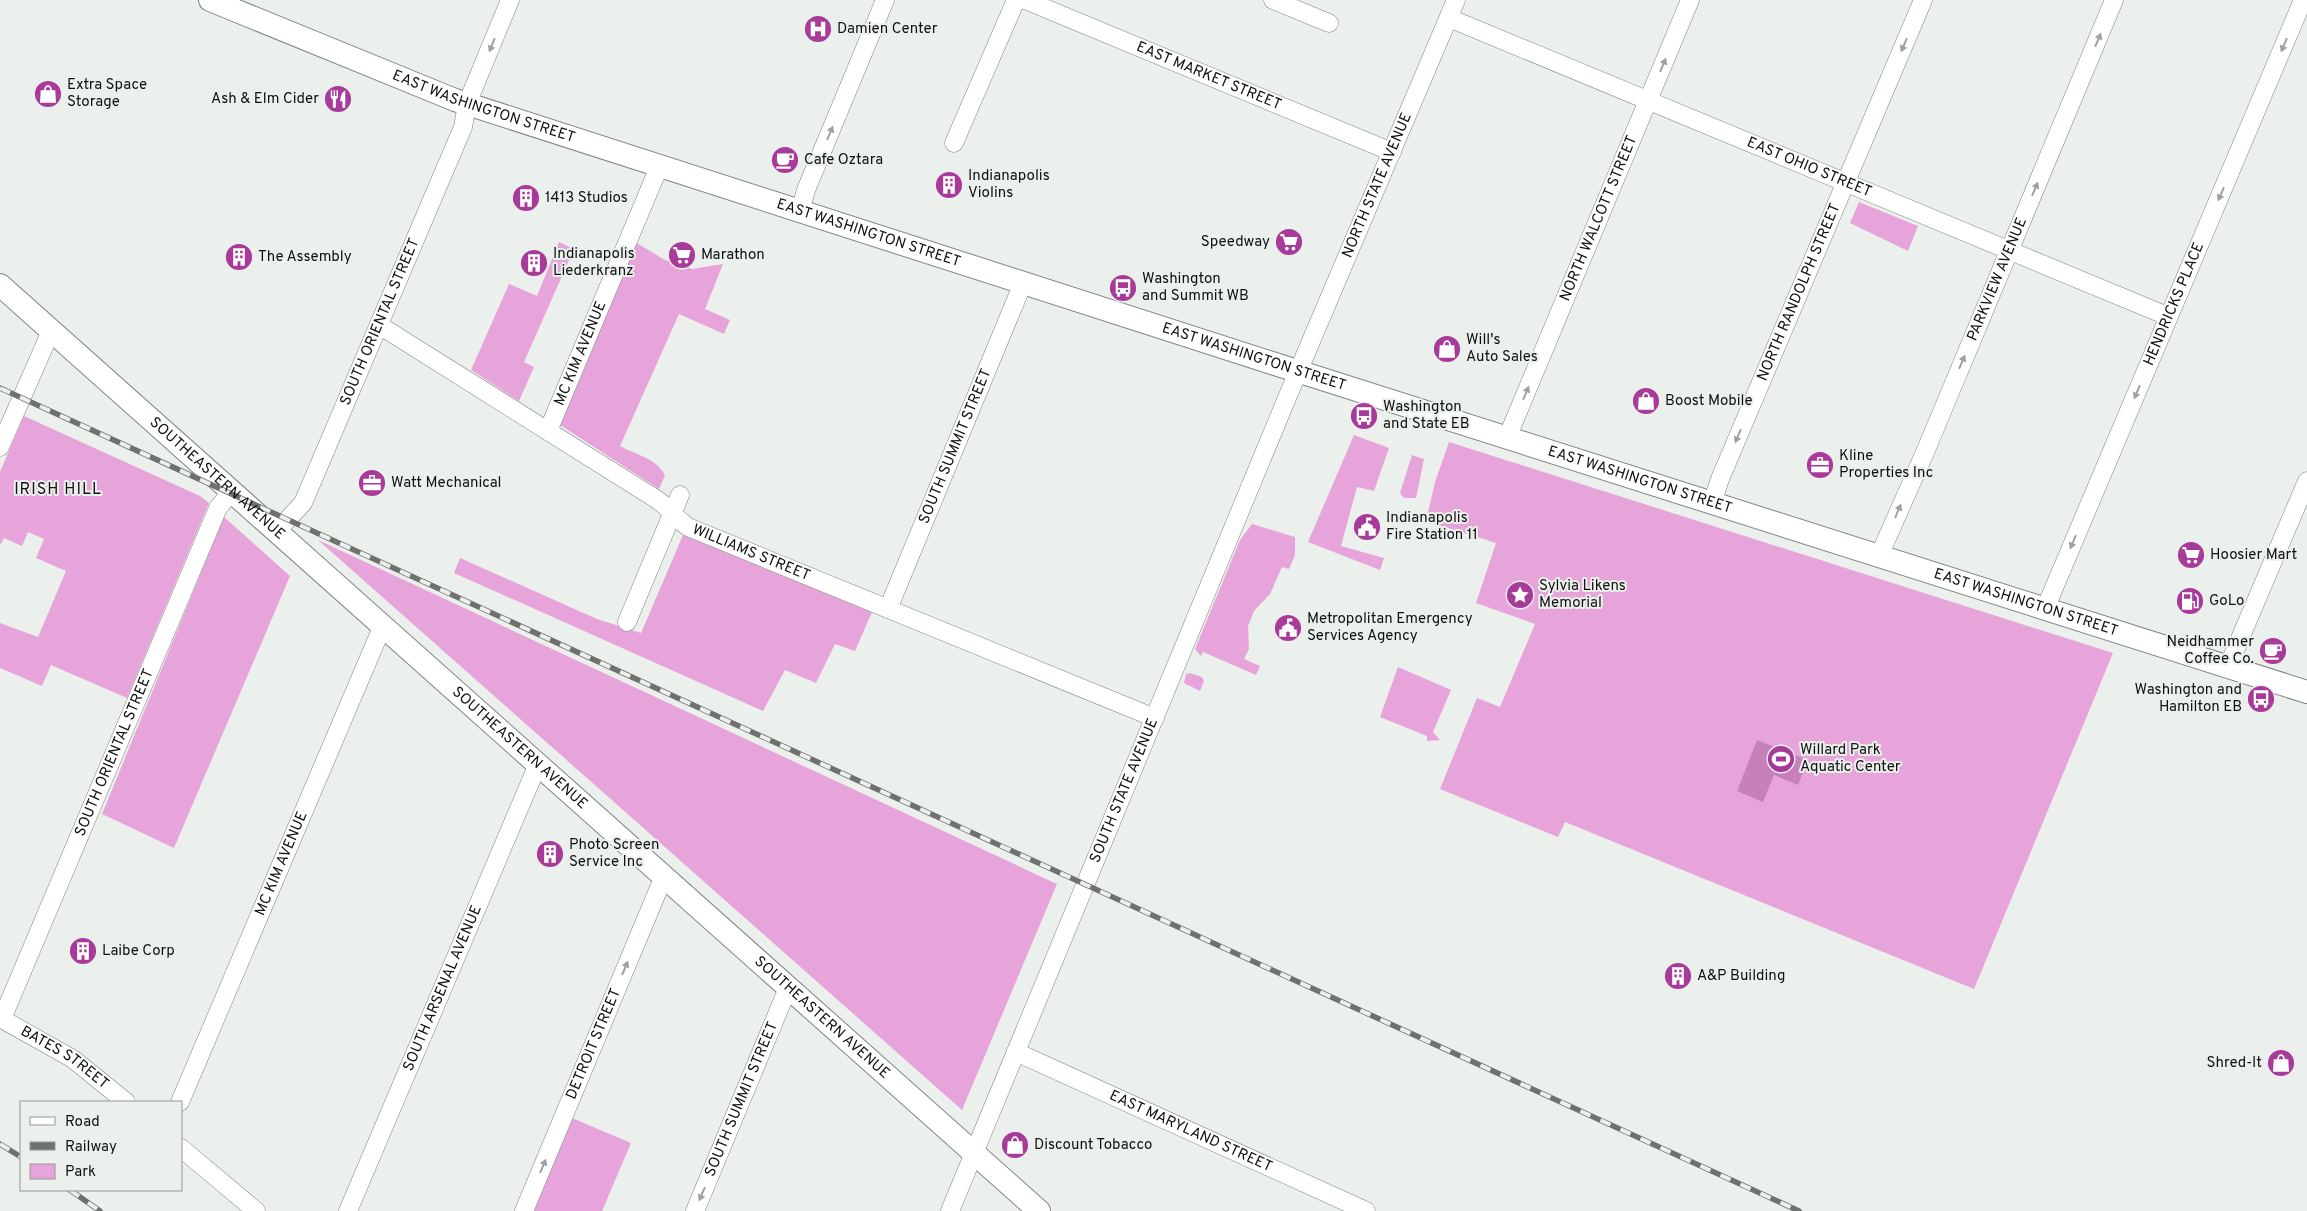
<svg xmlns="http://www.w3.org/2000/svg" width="2307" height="1211" viewBox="0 0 2307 1211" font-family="Overpass,sans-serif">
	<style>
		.green { fill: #e7a4da }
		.water { fill: #c781ba }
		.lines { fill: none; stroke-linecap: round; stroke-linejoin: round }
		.minor-casing { stroke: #808581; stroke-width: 19 }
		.major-casing { stroke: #808581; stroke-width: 24 }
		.minor { stroke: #fff; stroke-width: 18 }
		.major { stroke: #fff; stroke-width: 22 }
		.rail-casing { stroke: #6f716f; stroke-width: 5.5 }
		.rail { stroke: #ebf0ec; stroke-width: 4; stroke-dasharray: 11; stroke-linecap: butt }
		.oneway { fill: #9fa09f }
		.labels { text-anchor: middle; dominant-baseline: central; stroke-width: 4; stroke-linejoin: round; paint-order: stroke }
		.poi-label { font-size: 15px; fill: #101110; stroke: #ebf0ec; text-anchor: start }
		.street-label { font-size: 15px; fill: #101110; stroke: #ebf0ec }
		.neighbourhood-label { font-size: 16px; letter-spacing: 1px; fill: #101110; stroke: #ebf0ec }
	</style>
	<rect width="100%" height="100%" fill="#ebf0ec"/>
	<g class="green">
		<polygon points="1859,202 1918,226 1908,251 1850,223"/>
		<polygon points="559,242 574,249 524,362 534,367 519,401 471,370 509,284 537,296"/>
		<path d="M 635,242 L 665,260 L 692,269 L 723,264 L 705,309 L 730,320 L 724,334 L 679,314 L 620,446 C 636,455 656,458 665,475 L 659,489 L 560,425 Z"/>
		<polygon points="24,416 200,496 209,503 127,698 51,665 42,686 0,668 0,623 38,637 66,571 36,558 44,539 28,532 22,546 4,538 0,545 0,472"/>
		<polygon points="1354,435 1389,448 1374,491 1357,487 1341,546 1384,558 1380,570 1308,542"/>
		<polygon points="1449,442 2113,653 1974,989 1565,822 1558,837 1440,789 1477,698 1500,707 1535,624 1476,603 1496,543 1426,521 1435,482"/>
		<polygon points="1412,455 1424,459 1416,498 1404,498 1400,493"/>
		<polygon points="224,517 290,576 174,848 102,814"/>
		<polygon points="1252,524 1295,537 1295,555 1289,569 1282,567 1270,594 1254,611 1248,626 1249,649 1244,659 1260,666 1256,675 1203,652 1201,656 1195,649 1240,540"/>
		<polygon points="683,535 872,612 855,651 835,644 816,683 785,670 763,711 454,573 460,558 597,619 641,633"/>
		<polygon points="318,540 1057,884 962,1110"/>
		<polygon points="1398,667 1451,690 1433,732 1440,740 1427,741 1427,736 1380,717"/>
		<polygon points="1190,673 1202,677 1204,681 1200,691 1184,683 1186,674"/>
		<polygon points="572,1118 631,1143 602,1211 533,1211"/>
	</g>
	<polygon class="water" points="1757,740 1808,760 1798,785 1774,775 1763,802 1737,791"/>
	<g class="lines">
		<defs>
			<g id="minor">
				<path id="s1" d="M 1025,0 L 1392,152"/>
				<polyline points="1273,0 1329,23"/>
				<path id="s2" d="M 1449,18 L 2160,313 L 2168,318"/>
				<polyline points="954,143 1016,0"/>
				<polyline points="800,212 806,190 885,0"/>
				<path id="s3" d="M 379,325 L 656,499 C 669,507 676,519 688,527 L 1155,718"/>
				<path id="s4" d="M 548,431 L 659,167"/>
				<path id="s5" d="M 1507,438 L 1690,0"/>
				<polyline points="0,447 51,331"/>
				<path id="s6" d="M 1712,503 L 1720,479 L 1923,0"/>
				<path id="s7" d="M 277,531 L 303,503 L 463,127 L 467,104 L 510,0"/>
				<path id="s8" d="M 1879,556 L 1926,450 L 2114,0"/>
				<path id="s9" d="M 888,609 L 1023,283"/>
				<path id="s10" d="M 2045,609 L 2303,0"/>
				<polyline points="627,622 680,495"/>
				<polyline points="2228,667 2307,481"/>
				<path id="s11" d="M 0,1018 L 73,1059 L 126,1102"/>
				<path id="s12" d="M 2,1019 L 218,508 L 232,491"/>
				<path id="s13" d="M 1016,1052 L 1366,1211"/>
				<path id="s14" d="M 180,1102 L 383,625"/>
				<polyline points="181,1148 256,1211"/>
				<path id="s15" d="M 348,1211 L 538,764"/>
				<path id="s16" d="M 524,1211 L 664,876"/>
				<path id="s17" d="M 695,1211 L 788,988"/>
				<path id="s18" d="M 950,1211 L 1289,393 L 1456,0"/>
			</g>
			<g id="major">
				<path id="s19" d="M 210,0 L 455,100 L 1275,364 L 2307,692"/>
				<path id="s20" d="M 0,285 L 1039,1211"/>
			</g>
		</defs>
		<use href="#minor" class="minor-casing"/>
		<use href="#major" class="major-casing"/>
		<use href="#minor" class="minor"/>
		<use href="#major" class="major"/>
		<defs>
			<g id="rail">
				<polyline points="0,388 1799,1211"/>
				<polyline points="0,1144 21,1157"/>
				<polyline points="70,1190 100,1211"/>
			</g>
		</defs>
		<use href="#rail" class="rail-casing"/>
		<use href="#rail" class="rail"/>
	</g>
	<defs><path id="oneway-solid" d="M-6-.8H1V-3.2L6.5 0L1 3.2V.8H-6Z" transform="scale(1.25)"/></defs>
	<g class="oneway">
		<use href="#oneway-solid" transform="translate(2098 40) rotate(-67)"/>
		<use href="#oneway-solid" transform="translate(492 45) rotate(112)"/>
		<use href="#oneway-solid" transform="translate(1904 45) rotate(113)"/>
		<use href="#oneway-solid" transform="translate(2284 45) rotate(113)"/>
		<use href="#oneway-solid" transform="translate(1663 65) rotate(-67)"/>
		<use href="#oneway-solid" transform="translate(830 133) rotate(-67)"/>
		<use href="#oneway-solid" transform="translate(2035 189) rotate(-67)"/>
		<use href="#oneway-solid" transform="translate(2221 194) rotate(113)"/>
		<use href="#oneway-solid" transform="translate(1962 362) rotate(-67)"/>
		<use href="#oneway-solid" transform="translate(2137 392) rotate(113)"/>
		<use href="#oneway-solid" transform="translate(1526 393) rotate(-67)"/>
		<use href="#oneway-solid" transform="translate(1738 436) rotate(113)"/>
		<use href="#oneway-solid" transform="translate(1898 511) rotate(-67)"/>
		<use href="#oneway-solid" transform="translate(2073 542) rotate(113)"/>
		<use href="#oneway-solid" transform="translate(625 968) rotate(-67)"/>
		<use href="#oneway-solid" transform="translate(543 1166) rotate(-67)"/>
		<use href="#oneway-solid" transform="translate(702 1194) rotate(113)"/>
	</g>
	<defs>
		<symbol id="hospital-disc" viewBox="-11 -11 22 22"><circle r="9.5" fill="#a83a99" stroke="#ebf0ec"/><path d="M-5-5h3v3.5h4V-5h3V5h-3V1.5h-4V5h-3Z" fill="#fff"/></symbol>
		<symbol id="shop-disc" viewBox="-11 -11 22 22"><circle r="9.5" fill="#a83a99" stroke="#ebf0ec"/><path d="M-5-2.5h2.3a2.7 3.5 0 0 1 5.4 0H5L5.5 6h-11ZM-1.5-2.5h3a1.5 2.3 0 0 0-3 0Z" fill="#fff"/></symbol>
		<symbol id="restaurant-disc" viewBox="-11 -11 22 22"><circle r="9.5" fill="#a83a99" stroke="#ebf0ec"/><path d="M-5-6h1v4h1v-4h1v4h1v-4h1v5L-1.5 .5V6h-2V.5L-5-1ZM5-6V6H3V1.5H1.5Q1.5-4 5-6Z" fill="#fff"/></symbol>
		<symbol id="cafe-disc" viewBox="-11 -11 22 22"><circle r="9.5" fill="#a83a99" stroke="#ebf0ec"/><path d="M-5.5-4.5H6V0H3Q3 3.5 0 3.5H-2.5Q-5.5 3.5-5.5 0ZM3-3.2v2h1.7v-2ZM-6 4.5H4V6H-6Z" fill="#fff"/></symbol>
		<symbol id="building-disc" viewBox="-11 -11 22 22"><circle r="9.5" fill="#a83a99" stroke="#ebf0ec"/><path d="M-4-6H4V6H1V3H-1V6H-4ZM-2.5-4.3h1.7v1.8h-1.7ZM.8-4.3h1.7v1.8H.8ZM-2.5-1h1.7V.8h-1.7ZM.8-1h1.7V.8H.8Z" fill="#fff"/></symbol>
		<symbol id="supermarket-disc" viewBox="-11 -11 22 22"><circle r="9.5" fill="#a83a99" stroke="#ebf0ec"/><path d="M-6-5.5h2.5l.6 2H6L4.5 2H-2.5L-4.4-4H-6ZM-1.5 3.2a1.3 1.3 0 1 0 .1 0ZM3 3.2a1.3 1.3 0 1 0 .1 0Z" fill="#fff"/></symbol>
		<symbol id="bus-disc" viewBox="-11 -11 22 22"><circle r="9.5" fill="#a83a99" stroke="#ebf0ec"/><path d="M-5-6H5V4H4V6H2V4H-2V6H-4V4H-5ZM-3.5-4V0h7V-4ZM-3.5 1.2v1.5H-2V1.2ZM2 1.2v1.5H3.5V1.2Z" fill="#fff"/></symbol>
		<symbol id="office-disc" viewBox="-11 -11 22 22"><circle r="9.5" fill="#a83a99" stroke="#ebf0ec"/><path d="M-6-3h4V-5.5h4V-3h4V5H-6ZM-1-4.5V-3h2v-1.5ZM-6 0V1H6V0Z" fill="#fff"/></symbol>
		<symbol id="civic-disc" viewBox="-11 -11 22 22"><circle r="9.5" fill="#a83a99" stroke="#ebf0ec"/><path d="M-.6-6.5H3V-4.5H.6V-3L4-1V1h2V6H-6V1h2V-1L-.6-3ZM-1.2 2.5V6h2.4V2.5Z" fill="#fff"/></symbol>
		<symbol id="sight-disc" viewBox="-11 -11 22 22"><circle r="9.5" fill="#a83a99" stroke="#ebf0ec"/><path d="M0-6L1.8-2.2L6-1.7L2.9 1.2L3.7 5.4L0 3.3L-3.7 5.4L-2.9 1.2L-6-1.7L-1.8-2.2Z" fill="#fff"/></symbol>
		<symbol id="fuel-disc" viewBox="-11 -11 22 22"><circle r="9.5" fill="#a83a99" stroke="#ebf0ec"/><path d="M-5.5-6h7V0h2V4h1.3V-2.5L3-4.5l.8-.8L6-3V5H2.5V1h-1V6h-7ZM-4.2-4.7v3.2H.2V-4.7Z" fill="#fff"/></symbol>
		<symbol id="stadium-disc" viewBox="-11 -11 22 22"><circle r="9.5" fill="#a83a99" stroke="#ebf0ec"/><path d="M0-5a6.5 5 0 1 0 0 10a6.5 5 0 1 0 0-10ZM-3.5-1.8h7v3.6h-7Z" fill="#fff"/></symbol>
	</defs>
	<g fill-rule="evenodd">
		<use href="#hospital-disc" x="802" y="13" width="32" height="32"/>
		<use href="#shop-disc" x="32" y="78" width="32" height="32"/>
		<use href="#restaurant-disc" x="322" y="83" width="32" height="32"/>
		<use href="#cafe-disc" x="769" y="144" width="32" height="32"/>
		<use href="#building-disc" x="933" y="169" width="32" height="32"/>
		<use href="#building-disc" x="510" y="182" width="32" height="32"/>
		<use href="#supermarket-disc" x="1273" y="226" width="32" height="32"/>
		<use href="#supermarket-disc" x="666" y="239" width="32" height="32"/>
		<use href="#building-disc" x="223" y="241" width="32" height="32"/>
		<use href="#building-disc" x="518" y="247" width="32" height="32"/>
		<use href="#bus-disc" x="1107" y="272" width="32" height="32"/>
		<use href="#shop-disc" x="1431" y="333" width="32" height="32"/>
		<use href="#shop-disc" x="1630" y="385" width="32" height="32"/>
		<use href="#bus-disc" x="1348" y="400" width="32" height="32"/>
		<use href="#office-disc" x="1804" y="449" width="32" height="32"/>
		<use href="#office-disc" x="356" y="467" width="32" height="32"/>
		<use href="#civic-disc" x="1351" y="511" width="32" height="32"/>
		<use href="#supermarket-disc" x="2175" y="539" width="32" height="32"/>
		<use href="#sight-disc" x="1504" y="579" width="32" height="32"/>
		<use href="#fuel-disc" x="2174" y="585" width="32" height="32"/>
		<use href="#civic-disc" x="1272" y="612" width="32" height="32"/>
		<use href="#cafe-disc" x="2257" y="635" width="32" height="32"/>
		<use href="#bus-disc" x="2245" y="683" width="32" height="32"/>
		<use href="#stadium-disc" x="1765" y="743" width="32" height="32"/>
		<use href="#building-disc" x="534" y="838" width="32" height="32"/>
		<use href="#building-disc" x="67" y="935" width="32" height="32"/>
		<use href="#building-disc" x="1662" y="960" width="32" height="32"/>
		<use href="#shop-disc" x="2265" y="1047" width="32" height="32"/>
		<use href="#shop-disc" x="999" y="1129" width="32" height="32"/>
	</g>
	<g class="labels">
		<g class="poi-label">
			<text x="837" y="29">Damien Center</text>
			<text x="67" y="85">Extra Space<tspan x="67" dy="17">Storage</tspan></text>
			<text x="319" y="99" text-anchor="end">Ash &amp; Elm Cider</text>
			<text x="804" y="160">Cafe Oztara</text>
			<text x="968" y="176">Indianapolis<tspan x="968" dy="17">Violins</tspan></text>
			<text x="545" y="198">1413 Studios</text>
			<text x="1270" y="242" text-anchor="end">Speedway</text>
			<text x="553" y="254">Indianapolis<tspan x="553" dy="17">Liederkranz</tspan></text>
			<text x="701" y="255">Marathon</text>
			<text x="258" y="257">The Assembly</text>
			<text x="1142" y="279">Washington<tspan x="1142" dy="17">and Summit WB</tspan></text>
			<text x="1466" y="340">Will's<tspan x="1466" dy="17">Auto Sales</tspan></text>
			<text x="1665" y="401">Boost Mobile</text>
			<text x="1383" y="407">Washington<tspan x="1383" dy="17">and State EB</tspan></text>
			<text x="1839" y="456">Kline<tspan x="1839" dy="17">Properties Inc</tspan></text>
			<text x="391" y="483">Watt Mechanical</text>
			<text x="1386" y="518">Indianapolis<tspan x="1386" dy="17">Fire Station 11</tspan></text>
			<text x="2210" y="555">Hoosier Mart</text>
			<text x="1539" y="586">Sylvia Likens<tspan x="1539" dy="17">Memorial</tspan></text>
			<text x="2209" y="601">GoLo</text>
			<text x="1307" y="619">Metropolitan Emergency<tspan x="1307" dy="17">Services Agency</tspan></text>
			<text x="2254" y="642" text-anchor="end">Neidhammer<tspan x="2254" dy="17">Coffee Co.</tspan></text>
			<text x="2242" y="690" text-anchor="end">Washington and<tspan x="2242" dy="17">Hamilton EB</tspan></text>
			<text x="1800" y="750">Willard Park<tspan x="1800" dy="17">Aquatic Center</tspan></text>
			<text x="569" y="845">Photo Screen<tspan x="569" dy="17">Service Inc</tspan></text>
			<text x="102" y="951">Laibe Corp</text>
			<text x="1697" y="976">A&amp;P Building</text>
			<text x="2262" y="1063" text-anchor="end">Shred-It</text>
			<text x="1034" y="1145">Discount Tobacco</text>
		</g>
		<g class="street-label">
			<text stroke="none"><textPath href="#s1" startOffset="199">EAST MARKET STREET</textPath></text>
			<text stroke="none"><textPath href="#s19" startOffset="294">EAST WASHINGTON STREET</textPath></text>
			<text stroke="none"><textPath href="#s2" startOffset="390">EAST OHIO STREET</textPath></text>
			<text stroke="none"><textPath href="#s18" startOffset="1111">NORTH STATE AVENUE</textPath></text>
			<text stroke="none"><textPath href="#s5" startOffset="238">NORTH WALCOTT STREET</textPath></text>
			<text stroke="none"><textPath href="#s19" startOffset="699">EAST WASHINGTON STREET</textPath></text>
			<text stroke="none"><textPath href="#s8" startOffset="301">PARKVIEW AVENUE</textPath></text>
			<text stroke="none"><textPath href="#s6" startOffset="228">NORTH RANDOLPH STREET</textPath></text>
			<text stroke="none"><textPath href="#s10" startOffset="331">HENDRICKS PLACE</textPath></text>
			<text stroke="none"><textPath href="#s7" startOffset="235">SOUTH ORIENTAL STREET</textPath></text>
			<text stroke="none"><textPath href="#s4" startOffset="84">MC KIM AVENUE</textPath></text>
			<text stroke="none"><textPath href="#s19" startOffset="1104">EAST WASHINGTON STREET</textPath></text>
			<text stroke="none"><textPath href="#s9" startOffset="176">SOUTH SUMMIT STREET</textPath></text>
			<text stroke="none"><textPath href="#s20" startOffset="291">SOUTHEASTERN AVENUE</textPath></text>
			<text stroke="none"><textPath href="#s19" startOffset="1509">EAST WASHINGTON STREET</textPath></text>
			<text stroke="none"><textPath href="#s3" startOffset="438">WILLIAMS STREET</textPath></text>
			<text stroke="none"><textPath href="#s19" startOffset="1914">EAST WASHINGTON STREET</textPath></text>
			<text stroke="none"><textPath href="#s20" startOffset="696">SOUTHEASTERN AVENUE</textPath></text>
			<text stroke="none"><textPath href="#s12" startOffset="289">SOUTH ORIENTAL STREET</textPath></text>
			<text stroke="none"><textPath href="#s18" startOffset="455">SOUTH STATE AVENUE</textPath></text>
			<text stroke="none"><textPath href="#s14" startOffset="259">MC KIM AVENUE</textPath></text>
			<text stroke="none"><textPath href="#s15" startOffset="242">SOUTH ARSENAL AVENUE</textPath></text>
			<text stroke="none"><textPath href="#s20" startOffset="1101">SOUTHEASTERN AVENUE</textPath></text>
			<text stroke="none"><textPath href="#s16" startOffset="181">DETROIT STREET</textPath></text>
			<text stroke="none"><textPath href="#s11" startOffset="76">BATES STREET</textPath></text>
			<text stroke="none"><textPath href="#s17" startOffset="121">SOUTH SUMMIT STREET</textPath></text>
			<text stroke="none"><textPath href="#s13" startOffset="192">EAST MARYLAND STREET</textPath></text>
		</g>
		<g class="neighbourhood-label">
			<text x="58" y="490">IRISH HILL</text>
		</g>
	</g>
	<rect x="20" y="1101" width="162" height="90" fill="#ebf0ec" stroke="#939794"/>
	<rect x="30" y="1117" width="25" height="8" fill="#ffffff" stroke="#939794"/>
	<text x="65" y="1126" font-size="15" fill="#101110">Road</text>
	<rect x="30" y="1142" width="25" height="8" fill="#6f716f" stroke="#939794"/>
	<text x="65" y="1151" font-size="15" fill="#101110">Railway</text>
	<rect x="30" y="1164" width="25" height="15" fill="#e7a4da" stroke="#939794"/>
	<text x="65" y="1176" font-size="15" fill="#101110">Park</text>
</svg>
